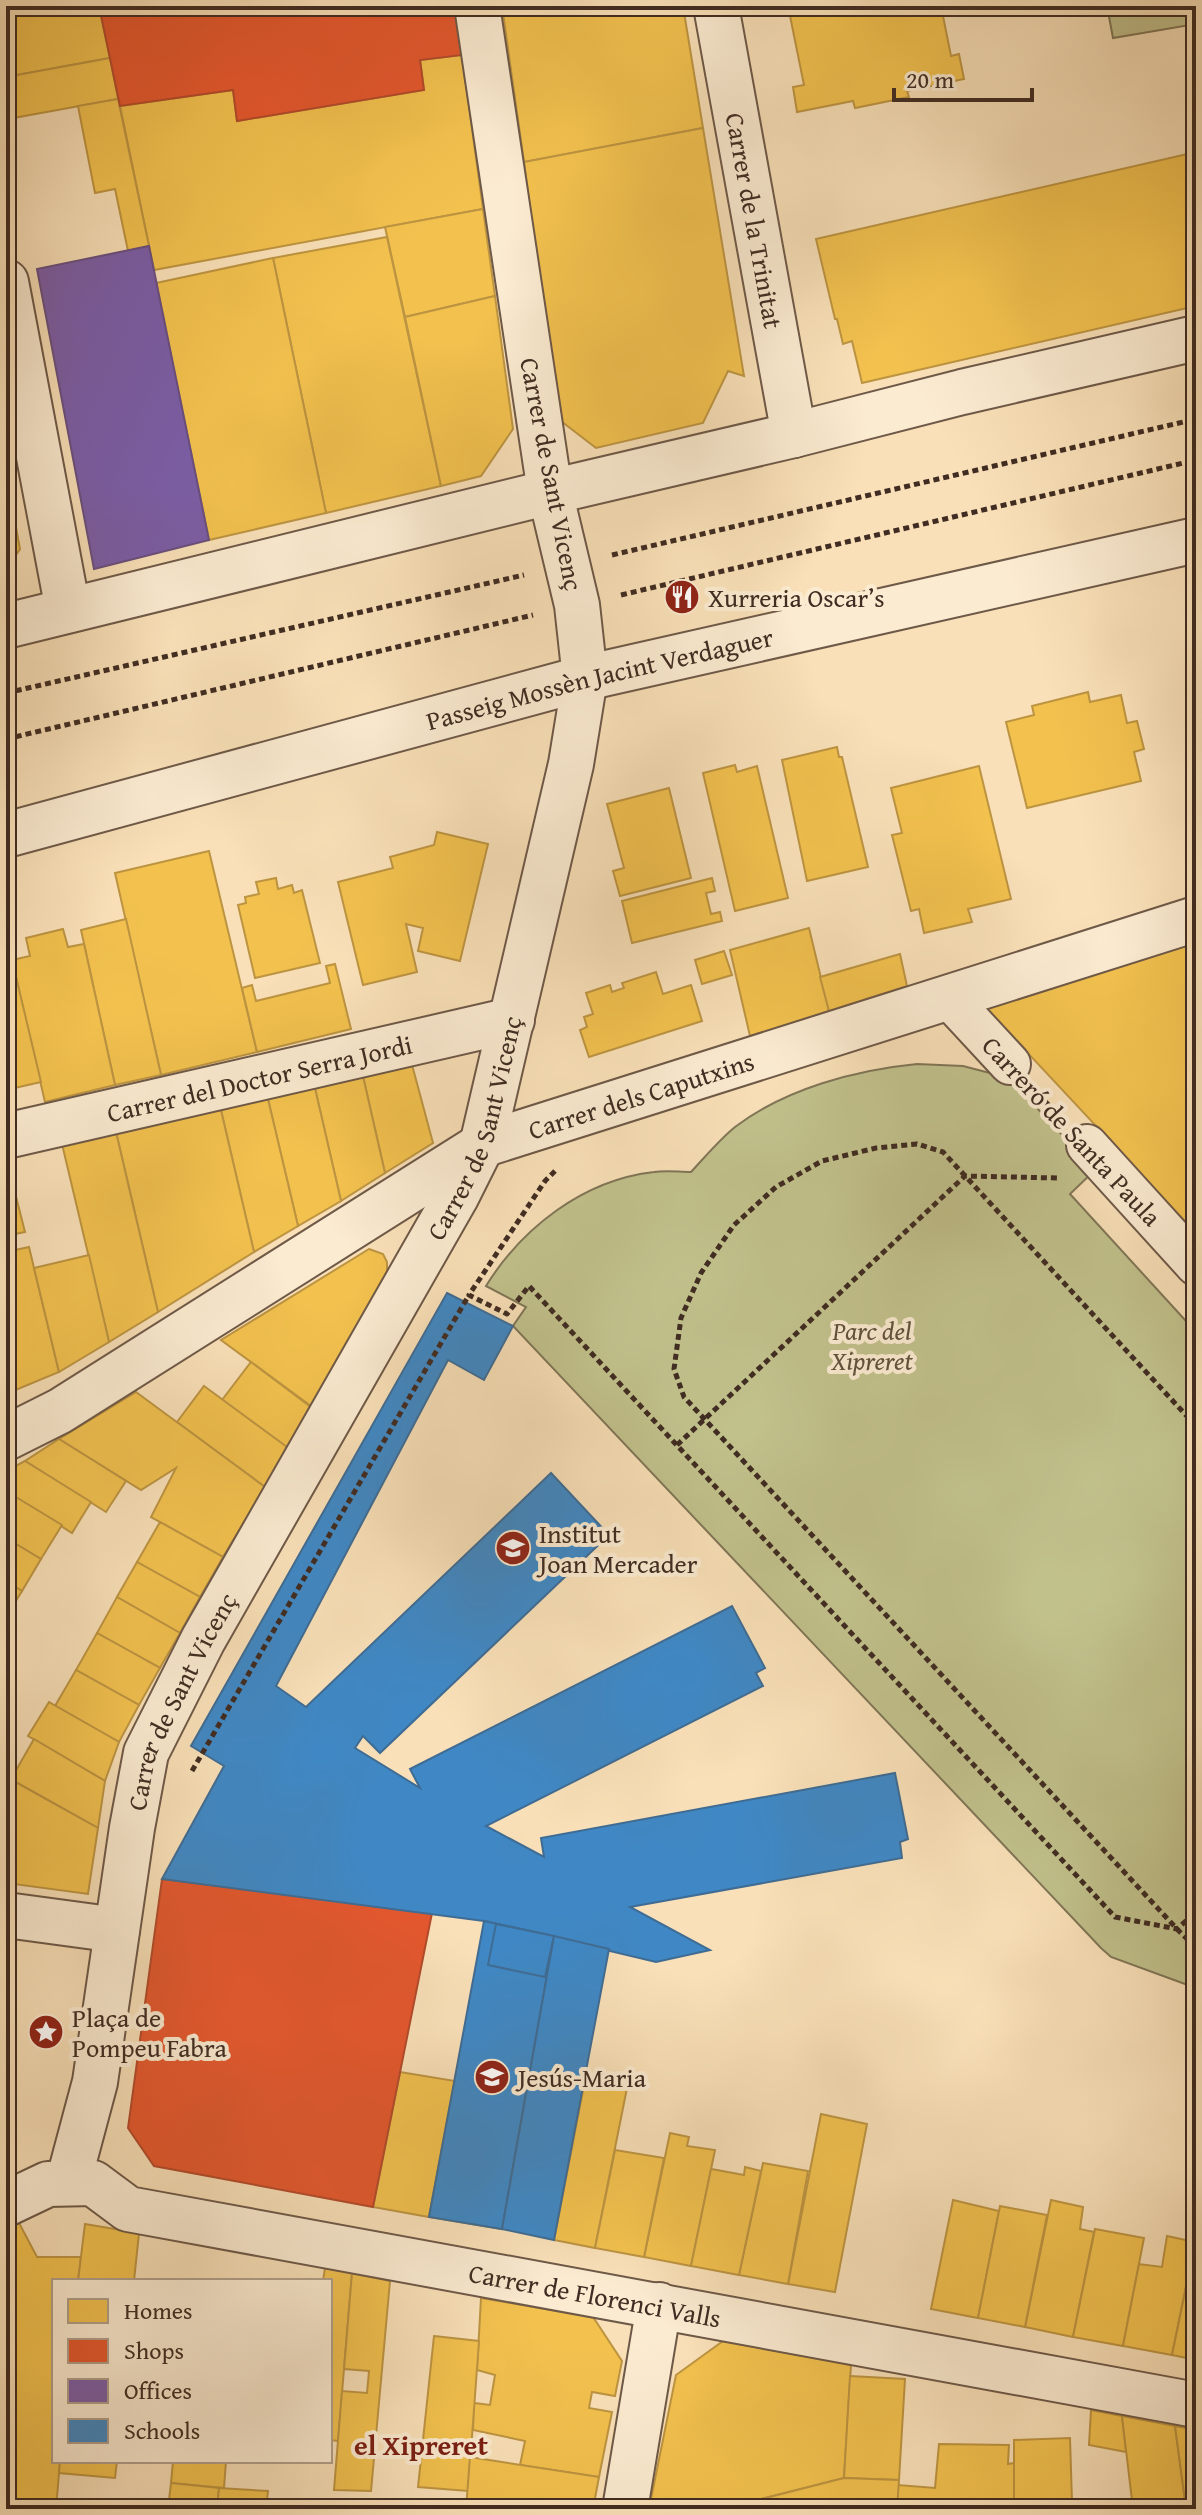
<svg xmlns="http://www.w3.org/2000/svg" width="1202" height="2515" viewBox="0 0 1202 2515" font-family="'Gentium Book Plus',serif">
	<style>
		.green { fill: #c1c18c; stroke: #807657; stroke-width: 2 }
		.homes { fill: #f2c14e; stroke: #bd9441; stroke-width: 2 }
		.shops { fill: #e4572e; stroke: #b34a2a; stroke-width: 2 }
		.offices { fill: #7b5ea7; stroke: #694f7f; stroke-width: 2 }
		.schools { fill: #3f88c5; stroke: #3f6c94; stroke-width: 2 }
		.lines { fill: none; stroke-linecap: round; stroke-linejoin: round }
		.pedestrian-casing { stroke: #6e5948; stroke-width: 44 }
		.minor-casing { stroke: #6e5948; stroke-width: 48 }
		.path { stroke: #402c22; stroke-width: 5; stroke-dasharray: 6 4; stroke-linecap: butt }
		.pedestrian { stroke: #fbebd1; stroke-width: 40 }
		.minor { stroke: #fbebd1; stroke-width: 44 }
		.labels { text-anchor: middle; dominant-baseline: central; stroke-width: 8; stroke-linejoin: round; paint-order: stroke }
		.street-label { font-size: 26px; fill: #402c22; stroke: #fbebd1 }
		.poi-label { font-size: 26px; fill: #402c22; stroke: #fbebd1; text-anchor: start }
		.park-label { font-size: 26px; font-style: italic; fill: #60513c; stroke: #fbebd1 }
		.neighbourhood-label { font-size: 28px; font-weight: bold; fill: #7a1f14; stroke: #fbebd1 }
	</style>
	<rect width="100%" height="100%" fill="#f9e0b8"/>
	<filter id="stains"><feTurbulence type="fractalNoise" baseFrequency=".0025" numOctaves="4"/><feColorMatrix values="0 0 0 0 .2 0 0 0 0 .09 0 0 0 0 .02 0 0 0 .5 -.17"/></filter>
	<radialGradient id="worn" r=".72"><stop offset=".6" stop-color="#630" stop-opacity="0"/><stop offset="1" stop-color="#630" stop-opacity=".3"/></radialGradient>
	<g class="green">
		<polygon points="1107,6 1196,6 1196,24 1113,38"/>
		<path d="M 917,1064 L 963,1066 L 1009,1078 L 1095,1170 L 1070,1194 L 1196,1332 L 1196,1988 L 1111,1957 L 1101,1948 L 513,1326 L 526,1307 L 486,1286 C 522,1228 583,1180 654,1172 C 666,1170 679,1172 691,1172 C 705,1157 719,1140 735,1127 C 785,1089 855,1070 917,1064 Z"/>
	</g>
	<g class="homes">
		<polygon points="6,6 99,6 110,58 6,77"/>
		<polygon points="502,6 683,6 703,128 524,162"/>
		<polygon points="788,6 941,6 951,56 959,54 964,79 907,91 909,97 855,108 853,101 797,112 793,87 804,85"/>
		<polygon points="462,55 483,209 154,270 120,106 233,90 237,121 424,90 420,60"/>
		<polygon points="110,58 118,99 8,119 6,77"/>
		<polygon points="118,99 149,246 128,251 115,189 95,193 78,106"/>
		<polygon points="703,128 744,376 728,371 703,423 596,448 557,418 524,162"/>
		<polygon points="1196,152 1196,306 862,383 852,341 843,344 837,319 835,319 816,239"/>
		<polygon points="483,209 495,296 405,317 385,227"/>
		<polygon points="387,237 441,486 326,513 273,258"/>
		<polygon points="273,258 326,513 209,540 156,283"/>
		<polygon points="495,296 513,429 481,476 441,486 405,317"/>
		<polygon points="6,473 20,549 6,570"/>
		<polygon points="1088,692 1090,702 1121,695 1127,723 1137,721 1144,749 1134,752 1141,781 1027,808 1006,722 1034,715 1032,706"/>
		<polygon points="837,747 839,757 842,757 868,867 807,881 782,760"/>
		<polygon points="735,765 737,772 757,766 788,898 735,911 703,773"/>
		<polygon points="979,766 1011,899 968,909 972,922 924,933 919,909 911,911 892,835 902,833 891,788"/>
		<polygon points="669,788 691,878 620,896 613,871 624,868 607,804"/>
		<polygon points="437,832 488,844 460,961 418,951 423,928 406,924 417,972 363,985 338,882 393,868 390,857 434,845"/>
		<polygon points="209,851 257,1052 161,1075 115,873"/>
		<polygon points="276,878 278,889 292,885 294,893 302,890 320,963 255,978 238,905 246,903 245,897 259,894 256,882"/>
		<polygon points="712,878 715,891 706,893 711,914 720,912 722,921 632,943 622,901"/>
		<polygon points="126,919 161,1075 115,1085 81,930"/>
		<polygon points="809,928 829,1011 750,1036 730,950"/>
		<polygon points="63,929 68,947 84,944 115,1085 45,1102 12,960 30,956 26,938"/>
		<polygon points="1196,938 1196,1233 982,1004"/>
		<polygon points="724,951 732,975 702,984 695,960"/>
		<polygon points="900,954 907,986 829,1011 820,977"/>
		<polygon points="12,960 41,1082 6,1090 6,962"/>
		<polygon points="335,964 351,1029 257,1052 242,988 252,985 256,1001 330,983 326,966"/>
		<polygon points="656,972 663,994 691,985 702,1021 589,1057 580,1030 587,1027 584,1017 593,1014 586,993 610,985 612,992 624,988 622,983"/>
		<polygon points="411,1061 433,1143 385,1173 362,1072"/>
		<polygon points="362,1072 385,1173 341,1201 314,1084"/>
		<polygon points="314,1084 341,1201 298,1226 267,1095"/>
		<polygon points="267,1095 298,1226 254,1252 220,1106"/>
		<polygon points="220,1106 254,1252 158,1312 116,1132"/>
		<polygon points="116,1132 158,1312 109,1342 62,1144"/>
		<polygon points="6,1157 25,1232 6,1236"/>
		<polygon points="29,1247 59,1372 6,1394 6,1252"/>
		<polygon points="369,1249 383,1254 387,1262 387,1272 311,1406 221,1340"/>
		<polygon points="89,1255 109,1342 59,1372 34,1268"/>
		<polygon points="251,1362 316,1411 291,1451 222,1400"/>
		<polygon points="204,1386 287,1447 265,1487 177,1422"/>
		<polygon points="136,1392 265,1487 223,1557 151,1517 176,1468 141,1490 59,1439"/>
		<polygon points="59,1439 126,1481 106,1512 25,1461"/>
		<polygon points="25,1461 91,1502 72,1533 6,1491 6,1471"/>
		<polygon points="6,1491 62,1525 41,1559 6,1538"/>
		<polygon points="160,1522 223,1557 200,1597 137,1562"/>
		<polygon points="6,1538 41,1559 22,1591 6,1581"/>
		<polygon points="137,1562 200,1597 180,1633 117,1597"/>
		<polygon points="6,1581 22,1591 6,1617"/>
		<polygon points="117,1597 180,1633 160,1668 97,1633"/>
		<polygon points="97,1633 160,1668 139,1705 76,1670"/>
		<polygon points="76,1670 139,1705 119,1742 55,1706"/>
		<polygon points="49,1702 119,1742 105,1781 28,1736"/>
		<polygon points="34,1739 105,1781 98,1828 11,1779"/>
		<polygon points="15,1782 98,1828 88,1894 6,1883 6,1855"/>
		<polygon points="400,2072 455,2081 429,2217 373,2207"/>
		<polygon points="456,2074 526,2089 502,2229 429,2217"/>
		<polygon points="586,2075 628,2083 595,2248 554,2240"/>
		<polygon points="821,2114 867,2124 835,2292 788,2284"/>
		<polygon points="670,2133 689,2137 687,2146 715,2150 691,2266 644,2257"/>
		<polygon points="615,2150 664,2158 644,2257 595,2248"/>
		<polygon points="763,2163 808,2171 788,2284 739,2275"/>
		<polygon points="745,2167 761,2171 739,2275 691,2266 711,2169 744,2175"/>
		<polygon points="953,2200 999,2211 978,2318 931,2309"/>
		<polygon points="1051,2200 1083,2207 1080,2229 1094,2232 1073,2337 1025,2327"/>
		<polygon points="1000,2206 1047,2215 1025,2327 978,2318"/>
		<polygon points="18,2221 37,2257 81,2257 78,2281 54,2281 54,2461 60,2461 56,2509 6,2509 6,2227"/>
		<polygon points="85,2224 139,2233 134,2281 78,2281"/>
		<polygon points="1095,2229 1144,2238 1123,2346 1073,2337"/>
		<polygon points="1167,2236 1195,2242 1172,2355 1123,2346 1139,2264 1162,2267"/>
		<polygon points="1196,2239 1196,2360 1172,2355"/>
		<polygon points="325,2268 352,2273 338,2441 330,2440 330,2281 323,2281"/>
		<polygon points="352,2273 390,2281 371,2491 334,2490 342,2391 367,2393 369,2371 344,2369"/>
		<polygon points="481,2298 593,2317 622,2361 615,2396 592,2392 589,2408 612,2412 599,2477 520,2465 525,2441 473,2430 474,2403 490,2405 495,2375 477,2370"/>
		<polygon points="434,2336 479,2341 468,2491 418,2487"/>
		<polygon points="723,2341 851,2365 844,2478 734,2506 651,2499 676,2375"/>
		<polygon points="850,2376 905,2379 899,2480 844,2478"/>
		<polygon points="1091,2410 1122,2416 1126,2452 1089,2445"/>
		<polygon points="1122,2416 1175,2426 1186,2508 1133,2509"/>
		<polygon points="1175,2426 1196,2430 1196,2506 1186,2508"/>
		<polygon points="1070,2438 1072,2502 1052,2502 1052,2509 1014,2509 1014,2440"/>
		<polygon points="939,2444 1009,2445 1008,2464 1014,2463 1014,2509 897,2509 898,2485 935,2488"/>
		<polygon points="470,2457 599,2477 593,2509 466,2509"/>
		<polygon points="60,2461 117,2461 115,2478 59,2473"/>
		<polygon points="173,2461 226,2461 224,2488 171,2483"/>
		<polygon points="844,2478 899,2480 897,2509 649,2509 651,2499 734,2506"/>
		<polygon points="171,2483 219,2488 217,2509 168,2509"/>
		<polygon points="219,2488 268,2491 266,2509 217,2509"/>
	</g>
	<g class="shops">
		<polygon points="99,6 456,6 462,55 420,60 424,90 237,121 233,90 120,106"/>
		<polygon points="162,1879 432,1913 373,2207 154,2166 128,2128"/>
	</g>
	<polygon class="offices" points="149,246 209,540 94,569 37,269"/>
	<g class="schools">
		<polygon points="447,1293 513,1326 484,1380 448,1360 276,1686 306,1707 551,1473 609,1535 380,1753 363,1736 355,1748 420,1788 410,1769 732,1606 765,1668 756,1673 763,1686 486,1826 544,1857 541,1838 895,1773 908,1839 900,1842 902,1858 630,1907 710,1950 656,1962 484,1921 162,1879 224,1766 191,1746"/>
		<polygon points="484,1921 554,1936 502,2229 429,2217"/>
		<polygon points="496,1924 554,1936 545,1977 488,1965"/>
		<polygon points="554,1936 609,1949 554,2240 502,2229"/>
	</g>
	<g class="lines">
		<defs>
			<g id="pedestrian">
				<polyline points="948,997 1010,1064"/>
				<polyline points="1087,1145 1196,1265"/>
			</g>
			<g id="minor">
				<path id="s1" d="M 716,6 L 794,435"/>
				<polyline points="6,282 68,610"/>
				<polyline points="6,626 550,492 794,435 962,392 1196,338"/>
				<path id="s2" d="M 6,835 L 585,678 L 1196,540"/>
				<path id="s3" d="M 6,1136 L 512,1020"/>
				<path id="s4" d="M 6,1438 L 60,1411 L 482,1145 L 1196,919"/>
				<polyline points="6,1915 117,1930"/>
				<path id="s5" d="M 68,2183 L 95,2082 L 132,1828 L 146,1753 L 203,1640 L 457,1195 L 482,1145 L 571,764 L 585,678 L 577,605 L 550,492 L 477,6"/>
				<path id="s6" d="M 6,2204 L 48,2184 L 93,2183 L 128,2209 L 1196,2405"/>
				<polyline points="625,2509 659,2305"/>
			</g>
		</defs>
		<use href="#pedestrian" class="pedestrian-casing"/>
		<use href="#minor" class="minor-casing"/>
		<g class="path">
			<polyline points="612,555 1196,419"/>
			<polyline points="621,595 1196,460"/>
			<polyline points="6,693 524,575"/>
			<polyline points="6,739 533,615"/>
			<polyline points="1038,1094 1059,1116"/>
			<polyline points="555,1171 545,1181 469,1295 507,1314 529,1286 1115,1917 1177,1929 1196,1912"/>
			<polyline points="1196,1426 943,1152 917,1144 876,1148 822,1161 776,1187 734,1225 701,1273 681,1318 674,1369 684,1397 1177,1929 1188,1940 1196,1939"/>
			<polyline points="677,1445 965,1176 1058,1178"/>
			<polyline points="192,1771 469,1295"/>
		</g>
		<use href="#pedestrian" class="pedestrian"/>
		<use href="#minor" class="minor"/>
	</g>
	<defs>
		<symbol id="restaurant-disc" viewBox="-11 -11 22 22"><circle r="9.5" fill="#8f2418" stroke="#fbebd1"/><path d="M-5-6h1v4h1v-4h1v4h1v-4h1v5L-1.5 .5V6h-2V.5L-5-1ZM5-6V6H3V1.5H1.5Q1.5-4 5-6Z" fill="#fff"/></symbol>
		<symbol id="school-disc" viewBox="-11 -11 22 22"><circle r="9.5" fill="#8f2418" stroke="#fbebd1"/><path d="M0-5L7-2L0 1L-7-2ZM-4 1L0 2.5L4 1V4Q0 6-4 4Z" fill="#fff"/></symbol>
		<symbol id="sight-disc" viewBox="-11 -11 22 22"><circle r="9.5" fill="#8f2418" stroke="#fbebd1"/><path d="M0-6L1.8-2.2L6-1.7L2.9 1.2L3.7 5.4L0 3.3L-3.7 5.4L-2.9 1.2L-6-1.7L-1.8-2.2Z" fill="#fff"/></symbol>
	</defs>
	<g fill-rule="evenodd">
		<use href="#restaurant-disc" x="662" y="577" width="40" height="40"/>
		<use href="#school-disc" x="493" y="1528" width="40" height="40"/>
		<use href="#sight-disc" x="26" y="2012" width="40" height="40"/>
		<use href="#school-disc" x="472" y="2057" width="40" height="40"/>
	</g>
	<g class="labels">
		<g class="street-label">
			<text stroke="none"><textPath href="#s1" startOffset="218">Carrer de la Trinitat</textPath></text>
			<text transform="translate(552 474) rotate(79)">Carrer de Sant Vicenç</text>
			<text stroke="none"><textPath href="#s2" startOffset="614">Passeig Mossèn Jacint Verdaguer</textPath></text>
			<text stroke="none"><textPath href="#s3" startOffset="260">Carrer del Doctor Serra Jordi</textPath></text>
			<text stroke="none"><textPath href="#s4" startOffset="726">Carrer dels Caputxins</textPath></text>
			<text stroke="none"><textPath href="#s5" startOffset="1146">Carrer de Sant Vicenç</textPath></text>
			<text transform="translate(1072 1131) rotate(47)">Carreró de Santa Paula</text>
			<text stroke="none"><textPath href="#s5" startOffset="498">Carrer de Sant Vicenç</textPath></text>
			<text stroke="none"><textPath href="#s6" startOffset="610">Carrer de Florenci Valls</textPath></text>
		</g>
		<g class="poi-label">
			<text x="708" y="597">Xurreria Oscar’s</text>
			<text x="539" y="1533">Institut<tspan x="539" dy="30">Joan Mercader</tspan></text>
			<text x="72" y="2017">Plaça de<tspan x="72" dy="30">Pompeu Fabra</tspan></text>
			<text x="518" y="2077">Jesús-Maria</text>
		</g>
		<g class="park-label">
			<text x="872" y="1330">Parc del<tspan x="872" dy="30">Xipreret</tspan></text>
		</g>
		<g class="neighbourhood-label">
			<text x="421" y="2444">el Xipreret</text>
		</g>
	</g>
	<rect width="1202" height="2515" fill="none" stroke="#f9e0b8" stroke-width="32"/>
	<rect x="8" y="8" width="1186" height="2499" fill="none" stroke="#402c22" stroke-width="4"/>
	<rect x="16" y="16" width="1170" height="2483" fill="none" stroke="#402c22" stroke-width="2"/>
	<rect x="52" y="2279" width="280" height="184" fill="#fbebd1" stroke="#b09f8b" stroke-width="2"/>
	<rect x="68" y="2299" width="40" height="24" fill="#f2c14e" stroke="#b09f8b" stroke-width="2"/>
	<text x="124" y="2319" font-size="24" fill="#402c22">Homes</text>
	<rect x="68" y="2339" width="40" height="24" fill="#e4572e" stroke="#b09f8b" stroke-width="2"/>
	<text x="124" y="2359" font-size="24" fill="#402c22">Shops</text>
	<rect x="68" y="2379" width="40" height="24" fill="#7b5ea7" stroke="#b09f8b" stroke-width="2"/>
	<text x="124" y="2399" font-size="24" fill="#402c22">Offices</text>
	<rect x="68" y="2419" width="40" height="24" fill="#3f88c5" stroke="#b09f8b" stroke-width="2"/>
	<text x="124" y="2439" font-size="24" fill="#402c22">Schools</text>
	<path d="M894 88v12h138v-12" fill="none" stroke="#402c22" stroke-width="4"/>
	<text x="906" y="88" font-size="24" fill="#402c22" stroke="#fbebd1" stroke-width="6" paint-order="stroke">20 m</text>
	<rect width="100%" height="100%" filter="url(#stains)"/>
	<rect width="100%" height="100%" fill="url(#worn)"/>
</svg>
